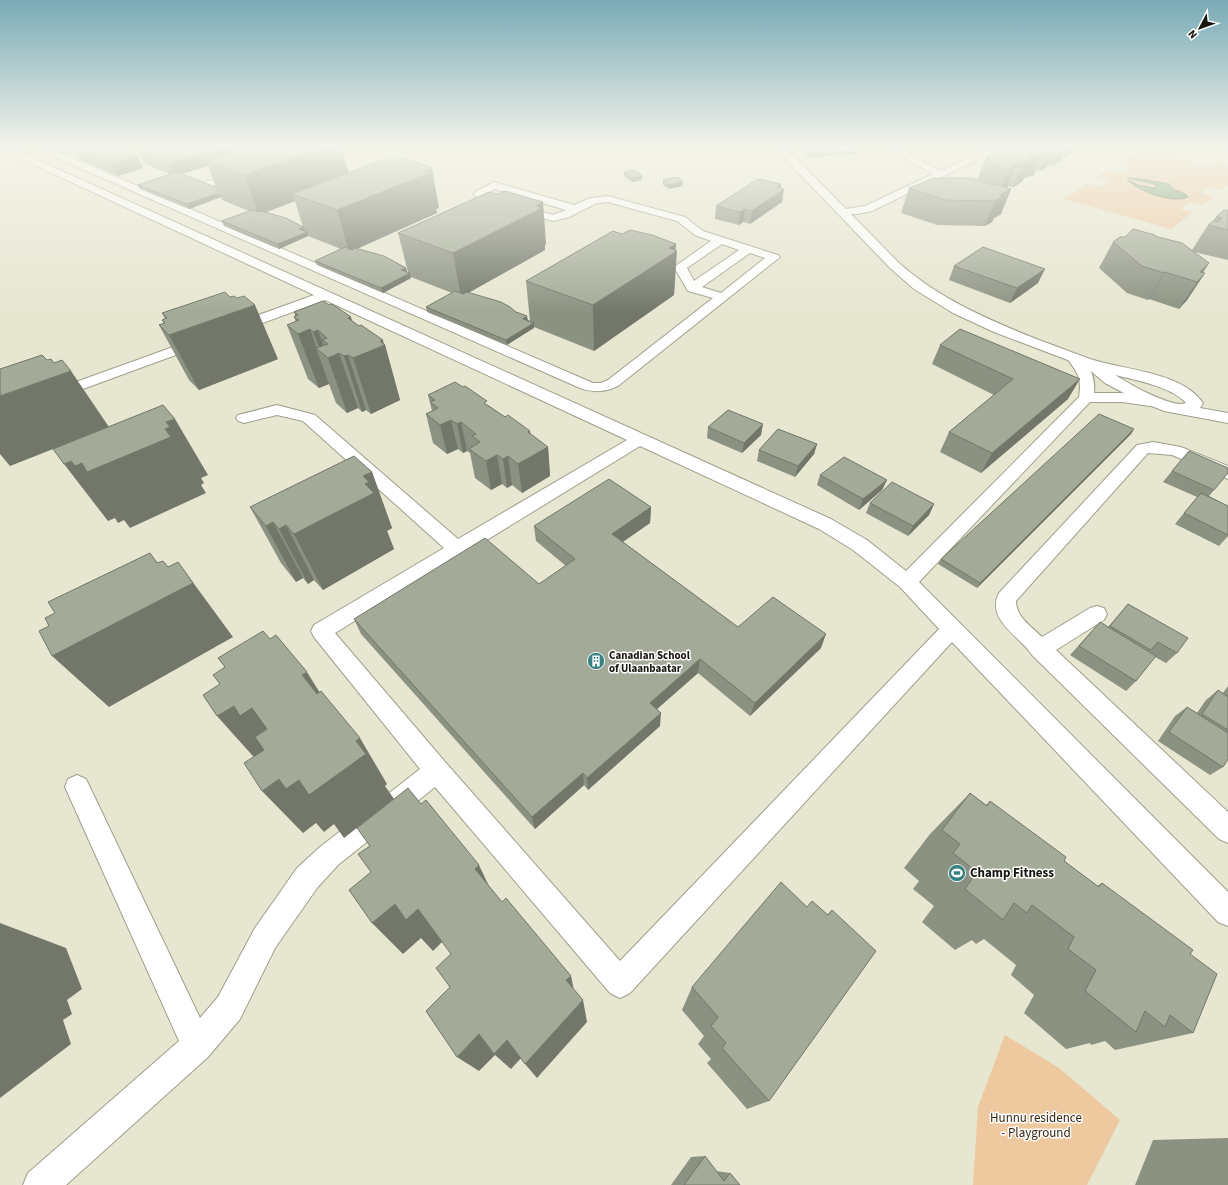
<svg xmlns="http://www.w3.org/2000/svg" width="1228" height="1185" viewBox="0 0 1228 1185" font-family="'Source Sans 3',sans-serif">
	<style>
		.green { fill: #eec89f }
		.water { fill: #749c6d; stroke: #587451 }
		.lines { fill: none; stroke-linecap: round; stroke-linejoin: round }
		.street-casing { stroke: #a09f8b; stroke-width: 2 }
		.secondary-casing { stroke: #a09f8b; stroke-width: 2 }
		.street { fill: #fff; fill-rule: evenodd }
		.secondary { fill: #fff; fill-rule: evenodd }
		.wall { fill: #8c9282; fill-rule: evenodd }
		.shaded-wall { fill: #72776a }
		.building { fill: #a3aa97; stroke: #72776a }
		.labels { text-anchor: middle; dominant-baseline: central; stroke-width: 3; stroke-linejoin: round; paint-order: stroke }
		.poi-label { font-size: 11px; font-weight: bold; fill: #17160f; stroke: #fff; text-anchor: start }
		.near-poi-label { font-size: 13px; font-weight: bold; fill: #17160f; stroke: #fff; text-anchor: start }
		.near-park-label { font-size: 13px; fill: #38250f; stroke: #fff }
	</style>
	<rect width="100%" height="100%" fill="#e7e6d1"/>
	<g class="green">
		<polygon points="1145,147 1158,147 1181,152 1173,157 1209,166 1216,160 1228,163 1228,185 1222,190 1208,187 1200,192 1214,197 1202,205 1189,202 1181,209 1193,212 1171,229 1064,199 1087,184 1099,187 1109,181 1097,177 1109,169 1122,173 1130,167 1118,164"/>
		<polygon points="1005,1035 1059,1068 1120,1120 1087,1185 973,1185 978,1107"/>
	</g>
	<path class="water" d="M 1128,178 L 1141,179 L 1169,184 L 1173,189 L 1185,194 L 1188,197 C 1172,204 1137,191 1127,179 L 1138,185 L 1155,188 L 1157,186 L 1154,184 Z"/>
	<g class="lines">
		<defs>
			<g id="street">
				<path d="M 0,147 L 9,147 L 831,519 L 867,540 L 906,571 L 1079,397 C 1082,377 1078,374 1067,358 L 1069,355 C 1087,350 1096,378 1094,393 L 1122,393 L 1162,399 L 1165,402 L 1162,405 L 1157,407 L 1122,402 L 1090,402 L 919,582 L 1228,892 L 1228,926 L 1218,922 L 952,642 L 630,993 L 620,998 L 610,993 L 435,787 L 338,865 L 317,888 L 275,948 L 240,1019 L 208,1057 L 66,1185 L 23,1185 L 28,1173 L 179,1041 L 65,787 L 68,779 L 77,775 L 86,779 L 200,1018 L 218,997 L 255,928 L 297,868 L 320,847 L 420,769 L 314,637 L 311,631 L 314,625 L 444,548 L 303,421 L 277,415 L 244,423 L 238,421 L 236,418 L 238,415 L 277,405 L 315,415 L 458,539 L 627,440 L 325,300 L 241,331 L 231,331 L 229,328 L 231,325 L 314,295 L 0,149 ZM 640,446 L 819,529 L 853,550 L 900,587 L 939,629 L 620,961 L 446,763 L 335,633 Z"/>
				<path d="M 36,147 L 47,147 L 593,383 L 601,383 L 608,380 L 713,298 L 688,291 L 674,267 L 711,241 L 695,235 L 677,221 L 608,202 L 597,203 L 569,217 L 553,221 L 479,200 L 474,194 L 475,192 L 494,182 L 574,205 L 591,198 L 608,196 L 685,217 L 703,231 L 778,255 L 780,257 L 618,386 C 605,392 594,393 580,388 L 37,149 ZM 495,189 L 566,210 L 553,215 L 485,195 ZM 722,244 L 739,250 L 694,281 L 687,268 ZM 750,253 L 765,258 L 721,293 L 702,287 Z"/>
				<polygon points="886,147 897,147 941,171 992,147 1003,147 872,211 857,214 839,214 838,212 839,210 865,206 933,174"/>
				<polygon points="239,171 242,172 244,174 242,176 203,189 198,186 199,184"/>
				<polygon points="198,338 203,339 205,342 203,345 61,397 56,399 51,397 48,394 51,391"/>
				<path d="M 1153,442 L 1181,447 L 1228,466 L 1228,479 L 1172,455 L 1148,453 L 1016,601 C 1016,617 1031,626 1042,637 L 1090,608 L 1097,606 L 1104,608 L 1107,614 L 1104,620 L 1056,650 L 1228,812 L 1228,843 L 1219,839 L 1032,655 C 1021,637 985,620 999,593 L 1137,445 Z"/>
			</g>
			<path id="secondary" d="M 774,147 L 785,147 L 899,263 C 939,299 989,320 1039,340 C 1056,346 1073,353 1090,359 C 1124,370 1182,372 1203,403 L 1200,408 L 1228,413 L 1228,423 L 1164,411 L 1137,400 L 1105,383 L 1086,367 L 994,332 L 953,313 L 914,289 L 890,268 ZM 1115,375 C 1136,380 1172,387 1186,403 C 1172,409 1128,383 1115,375 Z"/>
		</defs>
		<use href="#street" class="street-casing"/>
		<use href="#secondary" class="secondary-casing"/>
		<use href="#street" class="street"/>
		<use href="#secondary" class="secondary"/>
	</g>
	<g class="wall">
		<polygon points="50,147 128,147 121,149 143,168 118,176 81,160 75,149 63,153"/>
		<path d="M 341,147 L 348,173 L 439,208 L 436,209 L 437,213 L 357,249 L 406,268 L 407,272 L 408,272 L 398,233 L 546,244 L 545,245 L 545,250 L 468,293 L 516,312 L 528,320 L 530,321 L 526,281 L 622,234 L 676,244 L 674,295 L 594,351 L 534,327 L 507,345 L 427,312 L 426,307 L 452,293 L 411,277 L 411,278 L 383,293 L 317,265 L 315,261 L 341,249 L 308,236 L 279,249 L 224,226 L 222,221 L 249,211 L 222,200 L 221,197 L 189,209 L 140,189 L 138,185 L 170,174 L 145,164 L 139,152 ZM 208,166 L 216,187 L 181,174 ZM 295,201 L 303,227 L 266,212 Z"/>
		<polygon points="796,147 857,147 859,149 858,153 810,158"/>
		<polygon points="1024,147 1075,147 1071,155 1062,158 1061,161 1052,166 1048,165 1046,168 1041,171 1036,170 1034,175 1024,178 1022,182 1013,187 1008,186 1007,188 1011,189 1001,214 994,218 992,222 985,226 937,225 901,213 909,188 977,180 986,158 996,156 1001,153 1002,150"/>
		<polygon points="624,172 642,180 632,182 624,176"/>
		<polygon points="663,180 683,182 682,186 669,189 663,185"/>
		<polygon points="781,184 781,188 782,202 750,224 743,222 739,225 715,219 716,206"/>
		<polygon points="1228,209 1228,260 1194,252 1203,273 1205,273 1187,300 1179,309 1149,299 1148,300 1127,293 1099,268 1113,242 1155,237 1192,250 1208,225 1213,221 1216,217 1227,211"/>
		<polygon points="954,266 1038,283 1010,303 949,280"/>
		<polygon points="294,312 352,321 385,345 400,400 371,414 366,410 362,412 358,408 347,413 336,403 329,384 319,388 308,379 287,325 296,322 294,317 295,316"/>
		<polygon points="162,313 278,359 199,390 189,380 159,325 164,324 162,320 165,319"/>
		<polygon points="940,345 1068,399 981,473 940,452 949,432 994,395 932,364"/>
		<polygon points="428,395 488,405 548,447 550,476 522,493 512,485 507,488 502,484 491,490 475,478 470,453 467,451 463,453 458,449 447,454 433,443 426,414 432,411"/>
		<polygon points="708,427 761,435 742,453 707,438"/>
		<polygon points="1134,429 1131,434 977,588 938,564 941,559"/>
		<polygon points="817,444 814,454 795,477 757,461 759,450"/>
		<polygon points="1172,471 1214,490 1209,496 1228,506 1228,536 1219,546 1175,524 1197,497 1163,482"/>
		<polygon points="372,472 392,528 387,531 394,549 323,590 314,580 308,584 303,578 296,582 281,563 250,507"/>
		<polygon points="820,475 887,480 882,490 859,510 817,485"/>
		<polygon points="870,503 934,504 929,515 908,536 866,513"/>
		<polygon points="651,507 650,523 623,542 738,627 821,648 750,716 698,673 657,709 660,726 588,790 584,785 535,829 361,634 354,619 539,584 566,566 536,541 534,526"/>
		<polygon points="1128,604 1177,653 1166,663 1155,657 1136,681 1126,691 1070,655 1100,622 1108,627"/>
		<polygon points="1228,686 1228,759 1223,767 1210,775 1158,741 1175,716 1187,707 1197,713 1206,700 1218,690 1223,693"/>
		<polygon points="970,793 986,805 990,801 1064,861 1097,886 1102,883 1190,954 1193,1033 1115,1050 1105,1041 1091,1045 1090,1043 1066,1049 1024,1013 1034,995 1011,975 1016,965 984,939 976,944 972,940 955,950 922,922 934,906 913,889 919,881 904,868 930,834"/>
		<polygon points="807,907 827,915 832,910 769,1101 747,1109 707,1063 711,1059 698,1044 704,1036 682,1010 692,987"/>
		<polygon points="1228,1138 1228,1185 1135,1185 1153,1140"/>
		<polygon points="705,1156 716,1171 730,1173 740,1185 671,1185 691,1157"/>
	</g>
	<g class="shaded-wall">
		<polygon points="67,147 84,147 75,148 75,149 63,153 61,149"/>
		<polygon points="111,147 128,147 113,151"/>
		<polygon points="224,147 258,147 206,161 208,166 174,176 169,164"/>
		<polygon points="326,147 341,147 350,177 292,194 295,201 259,215 244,175"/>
		<polygon points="1052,147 1056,147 1046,168 1041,171"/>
		<polygon points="1061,147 1075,147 1071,155 1062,158 1061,161 1052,166"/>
		<polygon points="859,149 858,153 810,158 811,154"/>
		<polygon points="1043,152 1034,175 1024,178 1022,182 1013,187 1023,163 1028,157"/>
		<polygon points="137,156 143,168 118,176 111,163"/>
		<polygon points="1018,162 1006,190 1000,193 1009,169 1012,165"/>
		<polygon points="432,168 439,208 436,209 437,213 349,252 337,210"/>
		<polygon points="642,176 642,180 632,182 632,178"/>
		<polygon points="683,182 682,186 669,189 669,185"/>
		<polygon points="781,184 780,192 784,189 782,202 750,224 752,211 777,187"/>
		<polygon points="1011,189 1001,214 994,218 992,222 985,226 995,201 1000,195"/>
		<polygon points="219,193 221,197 189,209 187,204"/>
		<polygon points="543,202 546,244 545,245 545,250 461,297 453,253"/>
		<polygon points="745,209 743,222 739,225 740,212"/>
		<polygon points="303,227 305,232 299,229"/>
		<polygon points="307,232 308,236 279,249 278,244"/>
		<polygon points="676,244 675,252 677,251 674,295 594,351 593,305 669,248"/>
		<polygon points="1209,263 1197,282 1200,272"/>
		<polygon points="406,268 407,273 401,270"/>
		<polygon points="1045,269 1038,283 1010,303 1017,288"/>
		<polygon points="1165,272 1149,299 1148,300 1164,273"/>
		<polygon points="410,273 411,278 383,293 381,288"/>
		<polygon points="1205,273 1187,300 1179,309 1197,282"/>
		<polygon points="255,305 278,359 199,390 169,335"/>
		<polygon points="527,316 528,321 523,319"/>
		<polygon points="351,317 362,354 380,341 383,340 384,345 385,345 400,400 371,414 353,358 348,318"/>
		<polygon points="534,323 534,328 507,345 506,340"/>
		<polygon points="310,329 317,349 316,348 329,384 319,388 298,334"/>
		<polygon points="318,330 328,358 339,353 358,408 347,413 328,358 321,352 313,332"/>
		<polygon points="348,355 366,410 362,412 344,356"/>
		<polygon points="71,371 109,427 10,466 0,454 0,396"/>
		<polygon points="1080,379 1068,399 981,473 992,453"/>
		<polygon points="175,419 208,475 201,478 204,483 201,485 206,493 130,528 124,520 118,523 115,518 108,521 64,464 165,429 166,422"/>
		<polygon points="451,420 458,449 447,454 440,425"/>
		<polygon points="461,422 467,451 463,453 457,424"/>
		<polygon points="763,424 761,435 742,453 744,443"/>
		<polygon points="1134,429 1131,434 977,588 980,583"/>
		<polygon points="530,431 533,455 548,447 550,476 522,493 518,464 528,432"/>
		<polygon points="817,444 814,454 795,477 798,466"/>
		<polygon points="497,455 502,484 491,490 486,461"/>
		<polygon points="508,456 512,485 507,488 503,459"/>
		<polygon points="372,472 392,528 387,531 394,549 323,590 294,534 365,484 363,476"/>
		<polygon points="887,480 882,490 859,510 863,499"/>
		<polygon points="934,504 929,515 908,536 913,526"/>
		<polygon points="651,507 650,523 612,549 612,534"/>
		<polygon points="273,522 303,578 296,582 266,526"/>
		<polygon points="286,525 314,580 308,584 279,529"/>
		<polygon points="150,553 179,591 163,561 184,588 178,562 233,637 109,707 52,656 157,563"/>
		<polygon points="826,634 821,648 750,716 755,703"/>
		<polygon points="700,659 698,673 649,716 650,703"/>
		<polygon points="307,672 338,722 302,675"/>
		<polygon points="234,706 252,708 291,757 260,764 217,716"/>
		<polygon points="661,713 660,726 588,790 587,778"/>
		<polygon points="360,738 387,784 385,786 394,799 344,838 334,824 324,832 316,823 303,833 262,791 279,779 356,741"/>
		<polygon points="583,773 584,785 535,829 532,817"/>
		<polygon points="479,865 496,901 475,869"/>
		<polygon points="395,904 418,909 443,941 433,951 421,938 403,954 372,923"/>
		<polygon points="0,923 66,948 82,989 67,1000 72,1014 63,1020 71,1044 0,1098"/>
		<polygon points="571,976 576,1000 566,980"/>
		<polygon points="583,1000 587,1022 537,1078 525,1064"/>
		<polygon points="479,1034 507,1040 522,1057 511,1069 495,1055 479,1071 457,1057"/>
	</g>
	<g class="building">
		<polygon points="57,147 67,147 61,149"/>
		<polygon points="78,147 115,147 137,156 111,163 75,148"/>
		<polygon points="157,147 224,147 169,164 139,152"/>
		<polygon points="249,147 326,147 244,175 206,161"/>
		<polygon points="802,147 857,147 859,149 811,154"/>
		<polygon points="1014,147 1021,147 1043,152 1028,157 1032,158 1023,163 1018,162 1012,165 1016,166 1009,169 984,161 989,159 986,158 992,155 996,156 1005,151 1002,150 1008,148 1011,149"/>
		<polygon points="385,159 391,162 400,159 416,162 432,168 424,172 429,173 337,210 292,194"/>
		<polygon points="635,170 642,176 632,178 624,172"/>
		<polygon points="176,172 216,187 219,193 187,204 138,185"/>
		<polygon points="678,177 683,182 669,185 663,180"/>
		<polygon points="934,178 972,178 992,185 993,184 1011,189 1000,195 1002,197 995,201 945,200 909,188"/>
		<polygon points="758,179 781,184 777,187 784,189 752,211 745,209 740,212 716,206"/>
		<polygon points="505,191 543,202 536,206 542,208 453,253 398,233 489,192 497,194"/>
		<polygon points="252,210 258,212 261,211 286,218 303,227 299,229 307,232 278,244 222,221"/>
		<polygon points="1224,210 1228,211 1228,230 1208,225 1213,221 1218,222 1222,218 1216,217"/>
		<polygon points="1133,229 1155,235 1154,236 1182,243 1209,263 1200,272 1205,273 1197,282 1165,272 1164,273 1142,266 1113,242 1120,237 1125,237"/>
		<polygon points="630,230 652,235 676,244 669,248 677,251 593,305 526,281 613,231 622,234"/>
		<polygon points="345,247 352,250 355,248 384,256 406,268 401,270 410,273 381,288 315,261"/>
		<polygon points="983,247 1045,269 1017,288 954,266"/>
		<polygon points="455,291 463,294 467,292 501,302 510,307 516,312 527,316 523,319 534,323 506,340 426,307"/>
		<polygon points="225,292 230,297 234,296 237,298 244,296 255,305 169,335 159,325 165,323 162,320 167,318 162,313"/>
		<polygon points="323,301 329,305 332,304 351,317 348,318 359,326 361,325 383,340 380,341 385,345 353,358 348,355 344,356 339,353 328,358 316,348 328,344 322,340 327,338 318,330 313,332 310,329 298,334 287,325 299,320 294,317 298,315 294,312"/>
		<polygon points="960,329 1080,379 992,453 949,432 1013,379 940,345"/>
		<polygon points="42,355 47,360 51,359 54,363 62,360 71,371 0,396 0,369"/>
		<polygon points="455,382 463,387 465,386 487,401 484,403 505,417 508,415 530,431 528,432 548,447 518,464 508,456 503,459 497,455 486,461 469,449 480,442 472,436 476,434 461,422 457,424 451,420 440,425 426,414 438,408 430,402 435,400 428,395"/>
		<polygon points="163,405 175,419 166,422 170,427 165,429 171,437 87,472 82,463 75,466 71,461 64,464 53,449"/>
		<polygon points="728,410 763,424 744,443 708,427"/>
		<polygon points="1099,414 1134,429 980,583 941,559"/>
		<polygon points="778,429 817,444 798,466 759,450"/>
		<polygon points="1189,451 1228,468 1228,473 1214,490 1172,471"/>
		<polygon points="354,456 372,472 363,476 369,482 365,484 374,493 294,534 286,525 279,529 273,522 266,526 250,507"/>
		<polygon points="844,457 887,480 863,499 820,475"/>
		<polygon points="609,479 651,507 612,534 738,627 773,597 826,634 755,703 700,659 650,703 661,713 587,778 583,773 532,817 354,619 485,538 539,584 575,559 534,526"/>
		<polygon points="892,482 934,504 913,526 870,503"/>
		<polygon points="1201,493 1228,506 1228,535 1184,513"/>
		<polygon points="150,553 157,563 163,561 168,567 178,562 193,583 52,656 39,631 49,626 45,618 55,613 48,602"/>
		<polygon points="1128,604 1188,638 1177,653 1158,642 1151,650 1110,626"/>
		<polygon points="1100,622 1156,656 1136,681 1079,646"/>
		<polygon points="263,631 270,639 276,635 307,672 302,675 317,694 321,691 360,738 356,741 366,754 309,795 299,780 286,789 279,779 262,791 244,763 264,750 255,737 267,729 252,708 240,716 234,706 217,716 203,695 220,684 213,675 225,667 218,658"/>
		<polygon points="1218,690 1228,697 1228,730 1202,714"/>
		<polygon points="1187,707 1228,733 1228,759 1223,767 1169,732"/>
		<polygon points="408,788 421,804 426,800 479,865 475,869 502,902 506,898 571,976 566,980 583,1000 525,1064 507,1040 494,1054 479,1034 457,1057 426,1011 450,987 436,968 451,954 418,909 406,920 395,904 372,923 349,890 371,872 358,854 370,846 357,828"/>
		<polygon points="970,793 987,806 990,801 1066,857 1064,861 1099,887 1102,883 1193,950 1190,954 1217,974 1193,1033 1170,1015 1165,1027 1145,1011 1136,1032 1085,991 1096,970 1068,949 1074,937 1032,905 1027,913 1014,903 1003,920 965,889 977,872 953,853 960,844 942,830"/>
		<polygon points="781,882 807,907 812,901 828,915 832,910 876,951 769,1101 722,1048 726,1043 711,1026 718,1017 692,987"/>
		<polygon points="705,1156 724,1181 730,1173 740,1185 684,1185"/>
	</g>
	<linearGradient id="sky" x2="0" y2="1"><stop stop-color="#79aab7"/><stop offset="0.47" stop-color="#f4f4ea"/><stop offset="1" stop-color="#f4f4ea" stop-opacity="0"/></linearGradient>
	<rect width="1228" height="313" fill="url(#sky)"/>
	<defs>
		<symbol id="building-disc" viewBox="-11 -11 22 22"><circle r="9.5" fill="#388181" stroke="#fff"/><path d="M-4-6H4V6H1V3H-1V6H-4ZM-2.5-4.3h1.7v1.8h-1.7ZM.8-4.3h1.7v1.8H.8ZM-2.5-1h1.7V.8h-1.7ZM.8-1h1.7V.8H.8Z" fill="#fff"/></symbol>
		<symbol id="stadium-disc" viewBox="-11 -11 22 22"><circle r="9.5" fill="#388181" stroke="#fff"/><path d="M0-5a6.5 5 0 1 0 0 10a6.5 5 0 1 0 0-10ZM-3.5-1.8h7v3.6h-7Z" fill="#fff"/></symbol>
	</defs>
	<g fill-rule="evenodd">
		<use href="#building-disc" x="586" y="651" width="20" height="20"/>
		<use href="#stadium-disc" x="947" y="863" width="20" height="20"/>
	</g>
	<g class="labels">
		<g class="poi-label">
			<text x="609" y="655">Canadian School<tspan x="609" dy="13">of Ulaanbaatar</tspan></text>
		</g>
		<g class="near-poi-label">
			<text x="970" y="873">Champ Fitness</text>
		</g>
		<g class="near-park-label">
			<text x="1036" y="1118">Hunnu residence<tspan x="1036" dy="15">- Playground</tspan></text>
		</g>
	</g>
	<g transform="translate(1200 28) rotate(229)" stroke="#ffffff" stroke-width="3" paint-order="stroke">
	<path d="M0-3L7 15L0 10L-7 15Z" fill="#17160f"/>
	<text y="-6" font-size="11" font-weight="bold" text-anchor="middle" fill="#17160f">N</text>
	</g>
</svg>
